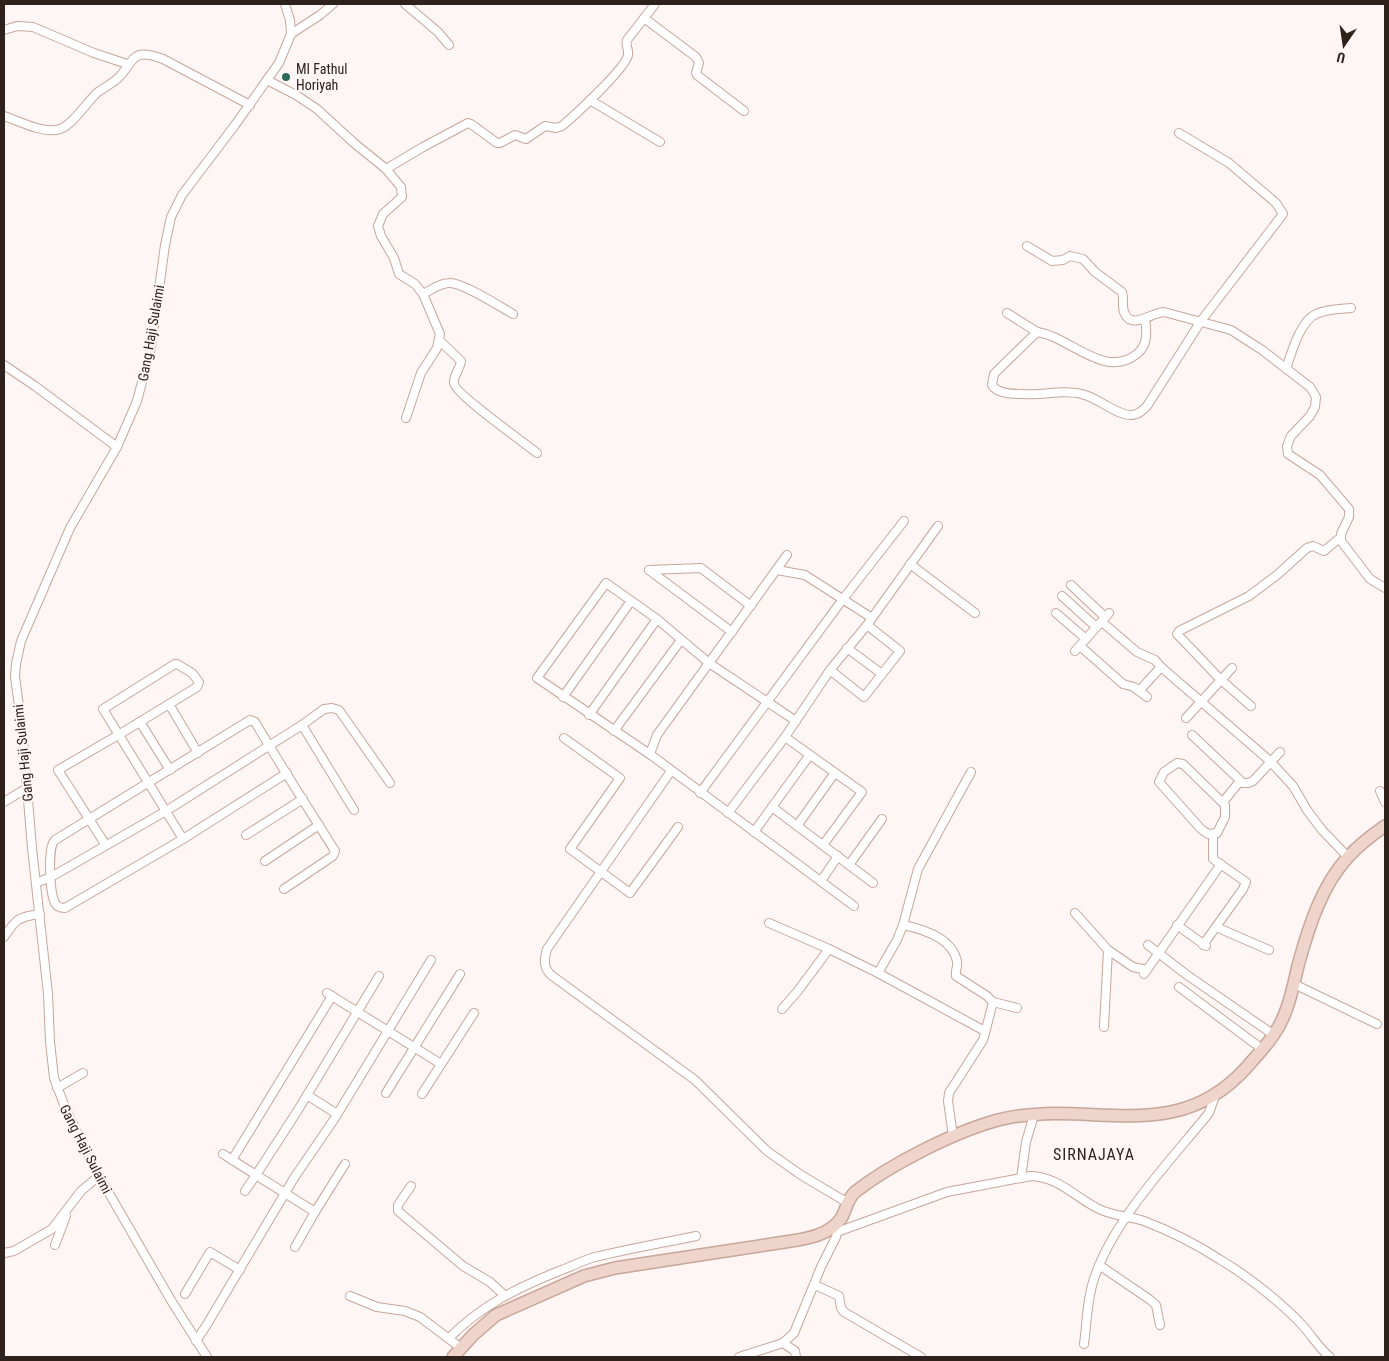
<svg xmlns="http://www.w3.org/2000/svg" width="1389" height="1361" viewBox="0 0 1389 1361" font-family="'Roboto Condensed',sans-serif">
	<style>
		.lines { fill: none; stroke-linecap: round; stroke-linejoin: round }
		.street-casing { stroke: #c8a69a; stroke-width: 10 }
		.secondary-casing { stroke: #c8a69a; stroke-width: 14 }
		.street { stroke: #fff; stroke-width: 8 }
		.secondary { stroke: #eed4cb; stroke-width: 11 }
		.poi-dot { fill: #2d6b58; stroke: #fef6f4; stroke-width: 2 }
		.labels { text-anchor: middle; dominant-baseline: central; stroke-width: 4.5; stroke-linejoin: round; paint-order: stroke }
		.poi-label { font-size: 14px; fill: #2f221d; stroke: #fef6f4; text-anchor: start }
		.street-label { font-size: 14px; fill: #2f221d; stroke: #fef6f4 }
		.quarter-label { font-size: 16px; letter-spacing: 1px; fill: #2f221d; stroke: #fef6f4 }
	</style>
	<rect width="100%" height="100%" fill="#fef6f4"/>
	<g class="lines">
		<defs>
			<g id="street">
				<polyline points="405,4 438,32 449,45"/>
				<polyline points="644,18 696,57 699,63 696,73 697,75 744,111"/>
				<polyline points="4,30 17,26 33,27 94,53 127,64"/>
				<polyline points="291,34 320,15 333,4"/>
				<polyline points="267,80 296,95 317,109 354,143 386,169 401,187 402,197 383,214 378,226 381,236 394,258 399,274 415,284 423,294 440,334 437,348 421,373 406,418"/>
				<polyline points="590,100 660,142"/>
				<path d="M 4,116 C 19,121 39,132 56,130 C 71,129 86,102 98,92 C 104,88 111,84 117,79 C 135,63 129,46 163,59 L 250,105"/>
				<path d="M 386,169 L 423,147 L 468,123 L 471,124 L 497,143 L 500,143 L 515,135 L 526,139 L 545,126 L 556,128 L 562,126 C 574,116 626,68 628,55 C 629,49 625,45 627,40 L 655,4"/>
				<path d="M 1027,246 L 1052,261 L 1063,260 L 1070,256 L 1083,259 L 1095,272 L 1122,292 C 1124,298 1122,306 1124,312 C 1131,331 1152,312 1164,312 L 1231,330 L 1262,350 L 1310,387 L 1316,397 L 1315,407 L 1310,416 L 1291,436 L 1287,446 L 1288,454 L 1320,475 L 1349,509 L 1349,517 L 1341,534 L 1341,541 L 1370,579 L 1385,588"/>
				<path d="M 423,294 C 431,290 440,283 449,283 C 462,282 499,306 513,314"/>
				<polyline points="1007,313 1037,332"/>
				<path d="M 1145,319 C 1147,332 1148,345 1137,354 C 1104,380 1069,336 1037,332 L 997,371 L 994,374 L 992,385 C 997,394 1013,394 1023,394 C 1043,396 1062,389 1081,394 C 1098,397 1115,415 1131,415 C 1138,415 1142,411 1147,406 L 1201,321 L 1283,214 L 1276,203 L 1229,163 L 1179,133"/>
				<path d="M 440,341 L 461,361 C 460,369 453,376 454,383 C 454,393 526,444 537,453"/>
				<polyline points="4,365 35,386 117,447"/>
				<path d="M 1286,369 C 1291,354 1300,321 1316,314 C 1326,309 1340,309 1351,308"/>
				<polyline points="787,555 657,735 651,751 651,755 854,906"/>
				<polyline points="910,564 975,613"/>
				<polyline points="649,570 701,568 751,606"/>
				<polyline points="649,570 732,632"/>
				<polyline points="777,570 805,575 872,618"/>
				<polyline points="1071,585 1105,617"/>
				<polyline points="1062,596 1096,627"/>
				<polyline points="1056,613 1086,639"/>
				<polyline points="1102,622 1137,652 1155,660 1161,667 1270,761 1293,786 1307,810 1322,830 1348,857"/>
				<polyline points="1179,631 1249,596 1277,575 1307,548 1313,546 1324,551 1341,537"/>
				<polyline points="1177,634 1221,680 1251,706"/>
				<polyline points="1080,646 1123,684 1134,687 1147,697"/>
				<polyline points="847,648 882,674"/>
				<polyline points="1075,651 1109,613"/>
				<polyline points="830,670 864,697 900,651 867,625"/>
				<polyline points="1139,691 1161,667"/>
				<polyline points="563,697 631,601"/>
				<polyline points="169,704 198,753"/>
				<polyline points="589,715 657,619"/>
				<polyline points="1186,718 1232,668"/>
				<polyline points="140,722 170,770"/>
				<polyline points="302,725 354,810"/>
				<polyline points="614,731 681,640"/>
				<polyline points="1192,735 1243,783 1248,783 1253,781 1280,752"/>
				<polyline points="785,737 862,792 823,845"/>
				<polyline points="564,738 620,778 570,849 630,893 678,827"/>
				<polyline points="651,755 537,678 606,583 657,619 709,663 796,721"/>
				<polygon points="1177,763 1183,764 1225,805 1225,817 1217,833 1208,834 1201,829 1159,782 1164,772"/>
				<path d="M 671,771 L 547,949 C 544,960 543,967 551,975 L 695,1080 L 767,1151 L 801,1175 L 848,1203"/>
				<polyline points="1380,791 1385,802"/>
				<polyline points="700,793 843,599 904,521"/>
				<polyline points="4,802 27,788"/>
				<polyline points="1223,802 1240,781"/>
				<polyline points="772,807 873,883"/>
				<polyline points="728,813 785,737 830,670 867,625 938,526"/>
				<polyline points="797,826 834,774"/>
				<polyline points="754,832 809,756"/>
				<polyline points="246,835 303,799"/>
				<polyline points="105,844 58,770 120,734 197,687 199,682 192,673 177,664 175,664 103,709 183,839"/>
				<polyline points="265,861 319,825"/>
				<polyline points="849,865 882,819"/>
				<polyline points="821,881 838,856"/>
				<polyline points="36,883 51,877 166,811 302,725 324,709 332,708 339,710 390,783"/>
				<path d="M 284,889 L 333,856 L 335,851 C 308,808 281,766 255,722 L 250,720 L 55,840 C 47,847 50,893 55,903 C 57,907 61,908 65,908 L 183,839 L 287,773"/>
				<polyline points="1075,913 1108,950 1104,1027"/>
				<polyline points="769,923 829,949 878,973 983,1030 985,1033 983,1040 949,1093 948,1101 953,1136"/>
				<path d="M 903,925 C 923,929 952,938 957,961 C 958,966 955,971 956,976 L 987,996 L 993,1002 L 1017,1008"/>
				<polyline points="1177,925 1206,946"/>
				<polyline points="1216,927 1269,950"/>
				<path d="M 4,937 C 16,919 18,917 40,914"/>
				<polyline points="1148,945 1187,975 1274,1035"/>
				<polyline points="1203,945 1243,889 1246,882 1213,859 1213,835"/>
				<polyline points="1108,950 1133,967 1147,970"/>
				<polyline points="878,973 897,940 903,925 918,869 971,772"/>
				<polyline points="1144,974 1221,864"/>
				<polyline points="1294,984 1377,1024"/>
				<polyline points="1179,987 1262,1049"/>
				<polyline points="327,993 441,1064"/>
				<polyline points="782,1009 797,992 829,949"/>
				<polyline points="985,1033 993,1002"/>
				<polyline points="57,1088 83,1073"/>
				<polyline points="386,1093 460,974"/>
				<polyline points="422,1094 474,1013"/>
				<polyline points="307,1095 337,1114"/>
				<polyline points="223,1154 256,1175 298,1110 379,976"/>
				<polyline points="232,1160 332,996"/>
				<polyline points="1021,1178 1026,1142 1034,1115"/>
				<polyline points="411,1186 398,1205 398,1211 463,1266 490,1282 504,1295"/>
				<polyline points="245,1191 256,1175 315,1212 295,1247"/>
				<polyline points="315,1212 345,1164"/>
				<path d="M 837,1232 L 947,1192 L 1031,1176 C 1059,1177 1076,1198 1099,1209 C 1113,1216 1129,1216 1144,1221 C 1170,1231 1196,1244 1219,1259 C 1245,1274 1282,1303 1303,1326 C 1312,1336 1319,1348 1330,1357"/>
				<polyline points="55,1245 66,1216"/>
				<polyline points="4,1253 14,1251 52,1229 81,1191 99,1176"/>
				<polyline points="1099,1265 1149,1299 1156,1305 1160,1325"/>
				<polyline points="815,1285 839,1296 841,1308 844,1312 921,1357"/>
				<polyline points="185,1294 210,1252 240,1270"/>
				<polyline points="350,1296 377,1307 405,1311 420,1317 461,1348"/>
				<path d="M 449,1338 C 482,1305 517,1288 559,1271 C 571,1267 583,1260 595,1257 C 628,1249 662,1243 696,1236"/>
				<polyline points="196,1341 206,1326 294,1178 335,1118 431,960"/>
				<polyline points="783,1343 795,1351 796,1357"/>
				<path d="M 1084,1344 C 1087,1322 1087,1297 1095,1276 C 1115,1218 1171,1160 1209,1113 L 1216,1093"/>
				<polyline points="207,1357 172,1302 99,1176 66,1110 54,1078 50,1042 48,994 32,848 22,727 15,677 16,664 21,641 60,551 70,528 117,447 137,401 151,348 165,245 171,217 182,195 235,125 279,63 291,34 290,20 285,4"/>
				<polyline points="739,1357 783,1343 794,1333 821,1267 836,1237 838,1228"/>
			</g>
			<path id="secondary" d="M 453,1357 L 473,1335 L 496,1315 L 584,1276 L 615,1268 L 785,1242 C 805,1239 830,1236 842,1217 C 846,1209 848,1198 855,1192 C 891,1164 954,1132 998,1120 C 1087,1097 1173,1149 1246,1068 C 1259,1053 1274,1038 1282,1020 C 1291,1002 1294,981 1299,962 C 1309,926 1322,885 1348,857 C 1359,845 1372,835 1385,826"/>
		</defs>
		<use href="#street" class="street-casing"/>
		<use href="#secondary" class="secondary-casing"/>
		<use href="#street" class="street"/>
		<use href="#secondary" class="secondary"/>
	</g>
	<circle class="poi-dot" cx="286" cy="77" r="5"/>
	<g class="labels">
		<g class="poi-label">
			<text x="296" y="69">MI Fathul<tspan x="296" dy="16">Horiyah</tspan></text>
		</g>
		<g class="street-label">
			<text transform="translate(151 333) rotate(-80)">Gang Haji Sulaimi</text>
			<text transform="translate(23 753) rotate(-96)">Gang Haji Sulaimi</text>
			<text transform="translate(86 1149) rotate(63)">Gang Haji Sulaimi</text>
		</g>
		<g class="quarter-label">
			<text x="1094" y="1154">SIRNAJAYA</text>
		</g>
	</g>
	<rect width="1389" height="1361" fill="none" stroke="#2f221d" stroke-width="10"/>
	<g transform="translate(1344 45) rotate(193)" stroke="#fef6f4" stroke-width="4" paint-order="stroke">
	<path d="M0-4L9 19L0 12L-9 19Z" fill="#2f221d"/>
	<text y="-8" font-size="14" font-weight="bold" text-anchor="middle" fill="#2f221d">U</text>
	</g>
</svg>
